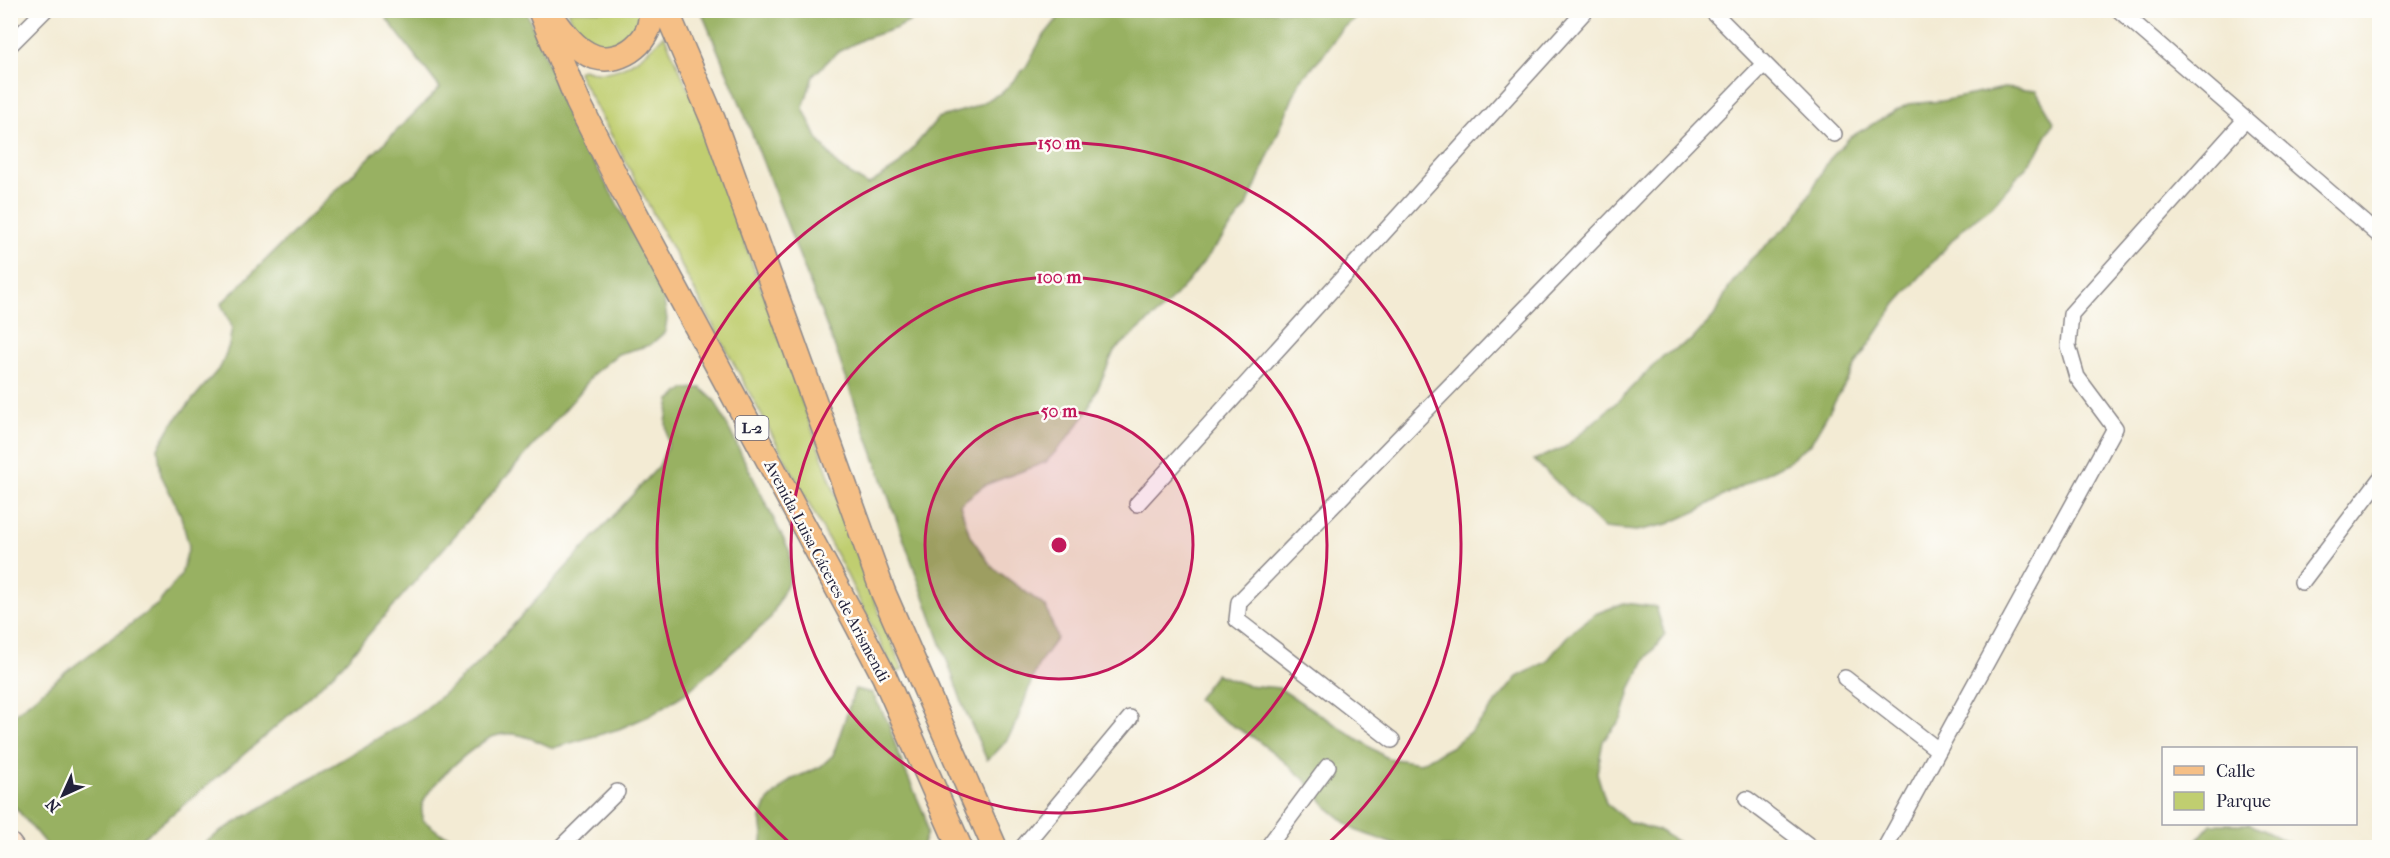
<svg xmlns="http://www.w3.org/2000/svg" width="2390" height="858" viewBox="0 0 2390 858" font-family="'IM FELL French Canon',serif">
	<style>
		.green { fill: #c0ce70; stroke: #717856; stroke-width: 1.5 }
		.forest { fill: #98b162; stroke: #5d6a4e; stroke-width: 1.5 }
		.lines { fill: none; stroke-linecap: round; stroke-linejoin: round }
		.street-casing { stroke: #8a8688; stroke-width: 18 }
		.secondary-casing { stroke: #8a8688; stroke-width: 24 }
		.primary-casing { stroke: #8a8688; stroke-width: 27 }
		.street { stroke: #fff; stroke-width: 15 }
		.secondary { stroke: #fbe5cf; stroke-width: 21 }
		.primary { stroke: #f5bf86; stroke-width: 24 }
		.ring { fill: none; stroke: #c2185b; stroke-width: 3 }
		.labels { text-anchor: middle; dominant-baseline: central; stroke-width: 5; stroke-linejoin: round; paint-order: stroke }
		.shield { fill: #fdfcf7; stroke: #646373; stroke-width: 1.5 }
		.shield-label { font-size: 15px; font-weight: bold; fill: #22223b }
		.street-label { font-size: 16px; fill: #22223b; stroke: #fdfcf7 }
		.centre { fill: #c2185b; stroke: #fdfcf7; stroke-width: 3 }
		.ring-label { font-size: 18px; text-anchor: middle; font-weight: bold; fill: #c2185b; stroke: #fdfcf7; stroke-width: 5; stroke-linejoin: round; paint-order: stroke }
	</style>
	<rect width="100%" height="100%" fill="#fdfcf7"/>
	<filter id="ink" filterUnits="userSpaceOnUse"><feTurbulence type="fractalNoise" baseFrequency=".0167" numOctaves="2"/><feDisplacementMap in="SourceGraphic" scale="12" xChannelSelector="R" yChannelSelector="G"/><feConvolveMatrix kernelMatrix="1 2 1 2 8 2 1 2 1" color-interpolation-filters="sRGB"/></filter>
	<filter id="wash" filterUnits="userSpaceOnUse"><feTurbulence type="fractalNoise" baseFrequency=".008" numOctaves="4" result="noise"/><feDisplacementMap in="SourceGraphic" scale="24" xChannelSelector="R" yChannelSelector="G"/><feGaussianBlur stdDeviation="1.35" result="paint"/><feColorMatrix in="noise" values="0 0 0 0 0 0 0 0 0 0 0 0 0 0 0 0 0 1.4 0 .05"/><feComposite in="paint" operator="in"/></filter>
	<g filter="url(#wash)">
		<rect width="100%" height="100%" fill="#f3ebd4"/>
		<g class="green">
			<path d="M 568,11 L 642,11 C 631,39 629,46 597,48 L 577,32 Z"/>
			<path d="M 664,35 L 693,99 L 869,587 L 903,670 L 895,673 L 843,567 L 580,77 L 578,72 L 582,69 C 615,81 643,58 664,35 Z"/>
		</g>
		<g class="forest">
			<path d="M 396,11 L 526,11 L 577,132 L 638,241 L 663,294 L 667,319 L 665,332 L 650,345 L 618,354 L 593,374 L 581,391 L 342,665 C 278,728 207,786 137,843 L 141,847 L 48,847 L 11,802 L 10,718 L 63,674 L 158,604 L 181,575 L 189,546 L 180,513 L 161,475 L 158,448 L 172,424 L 221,366 L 229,345 L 232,327 L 221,304 L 440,88 L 386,18 Z"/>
			<path d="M 701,11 L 930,11 L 897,28 L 863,39 L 836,53 L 813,76 L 803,108 L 817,138 L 839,167 L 868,185 L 898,166 L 938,118 L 972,108 L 1003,92 L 1026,67 L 1042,38 L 1064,11 L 1366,11 L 1341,29 L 1322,57 L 1300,81 L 1247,206 L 1188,282 L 1165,307 L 1114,351 L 1088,411 L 1068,438 L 1046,462 L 985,485 L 960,504 L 970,536 L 992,567 L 1046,607 L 1057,638 C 1051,647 1043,656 1038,666 C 1021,701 1021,734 987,760 L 964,708 L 837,353 L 742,108 Z"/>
			<polygon points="2004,88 2036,91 2054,122 2037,154 1992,206 1964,227 1896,304 1860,358 1811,443 1786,463 1728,493 1699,510 1668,524 1636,531 1604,528 1534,460 1565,447 1618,401 1663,356 1692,340 1714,316 1729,287 1750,260 1796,218 1829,160 1850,137 1908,104 1942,101"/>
			<path d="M 701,388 L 715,401 L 790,552 L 790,578 L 770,619 L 686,693 L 651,715 L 619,729 L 553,748 C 535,740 516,729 495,736 C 477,741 426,787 422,806 C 421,810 423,816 423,820 L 440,833 L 464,841 L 475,847 L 199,847 L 223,830 L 419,714 L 451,688 L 481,660 L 659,466 L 668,445 L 666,422 L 670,400 L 684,389 Z"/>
			<polygon points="1624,603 1656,607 1665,635 1645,660 1631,687 1622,718 1603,741 1597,773 1606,803 1629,822 1660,831 1685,847 1401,847 1355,830 1328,808 1306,781 1279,757 1254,738 1223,720 1197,699 1216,674 1247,685 1279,688 1387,758 1420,763 1451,747 1476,727 1517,677 1546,662 1569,634 1595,614"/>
			<polygon points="855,689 872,693 888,722 899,756 925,816 927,833 922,847 761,847 763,834 761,818 767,802 790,780 820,767 833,755"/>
			<polygon points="2211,824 2250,824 2297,847 2191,847"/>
		</g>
	</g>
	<g filter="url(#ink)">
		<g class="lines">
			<defs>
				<g id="street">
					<polyline points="1711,10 1834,134"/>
					<polyline points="2119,10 2380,236"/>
					<polyline points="10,45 45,10"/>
					<polyline points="1137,504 1586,10"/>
					<polyline points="2302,582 2380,479"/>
					<polyline points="1845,678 1938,750"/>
					<polyline points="1392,740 1237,620 1239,602 1764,64"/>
					<polyline points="1747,799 1812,848"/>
					<polyline points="560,848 617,792"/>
					<polyline points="1022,848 1130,718"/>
					<polyline points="1267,848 1328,766"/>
					<polyline points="1885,848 2115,428 2077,377 2068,346 2071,314 2245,120"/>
				</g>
				<polyline id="secondary" points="10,844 13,848"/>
				<g id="primary">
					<polyline points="540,10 578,102 619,183 854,619 884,676 960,848"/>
					<polyline points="666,10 713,120 883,592 995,848"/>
					<path d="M 551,15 C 562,31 576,51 595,57 C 622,65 655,39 650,10"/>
				</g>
			</defs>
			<use href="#street" class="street-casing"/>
			<use href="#secondary" class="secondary-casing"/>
			<use href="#primary" class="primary-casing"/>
			<use href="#street" class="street"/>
			<use href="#secondary" class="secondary"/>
			<use href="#primary" class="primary"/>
		</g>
	</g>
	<circle cx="1059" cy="545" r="134" fill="#c2185b" fill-opacity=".12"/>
	<g class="ring">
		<circle cx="1059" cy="545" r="134"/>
		<circle cx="1059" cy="545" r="268"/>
		<path d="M793 846A402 402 0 1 1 1325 846"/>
	</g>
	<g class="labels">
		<rect class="shield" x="735.5" y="416" width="33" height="24" rx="4.5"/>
		<g class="shield-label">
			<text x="752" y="428">L-2</text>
		</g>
		<g class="street-label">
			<text transform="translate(827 571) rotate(62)">Avenida Luisa Cáceres de Arismendi</text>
		</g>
	</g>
	<circle cx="1059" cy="545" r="9" class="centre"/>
	<g class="ring-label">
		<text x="1059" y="149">150 m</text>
		<text x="1059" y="283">100 m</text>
		<text x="1059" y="417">50 m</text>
	</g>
	<rect width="2390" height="858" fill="none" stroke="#fdfcf7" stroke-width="36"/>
	<rect x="2162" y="747" width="195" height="78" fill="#fdfcf7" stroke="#a5a5ac" stroke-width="1.5"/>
	<rect x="2174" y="766" width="30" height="9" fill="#f5bf86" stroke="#a5a5ac" stroke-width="1.5"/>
	<text x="2216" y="777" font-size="18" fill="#22223b">Calle</text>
	<rect x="2174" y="792" width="30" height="18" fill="#c0ce70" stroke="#a5a5ac" stroke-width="1.5"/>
	<text x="2216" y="807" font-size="18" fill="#22223b">Parque</text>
	<g transform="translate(63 795) rotate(225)" stroke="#fdfcf7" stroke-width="4.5" paint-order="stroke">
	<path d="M0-4.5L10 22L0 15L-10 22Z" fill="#22223b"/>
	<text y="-9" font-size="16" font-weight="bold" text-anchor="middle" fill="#22223b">N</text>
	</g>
</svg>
